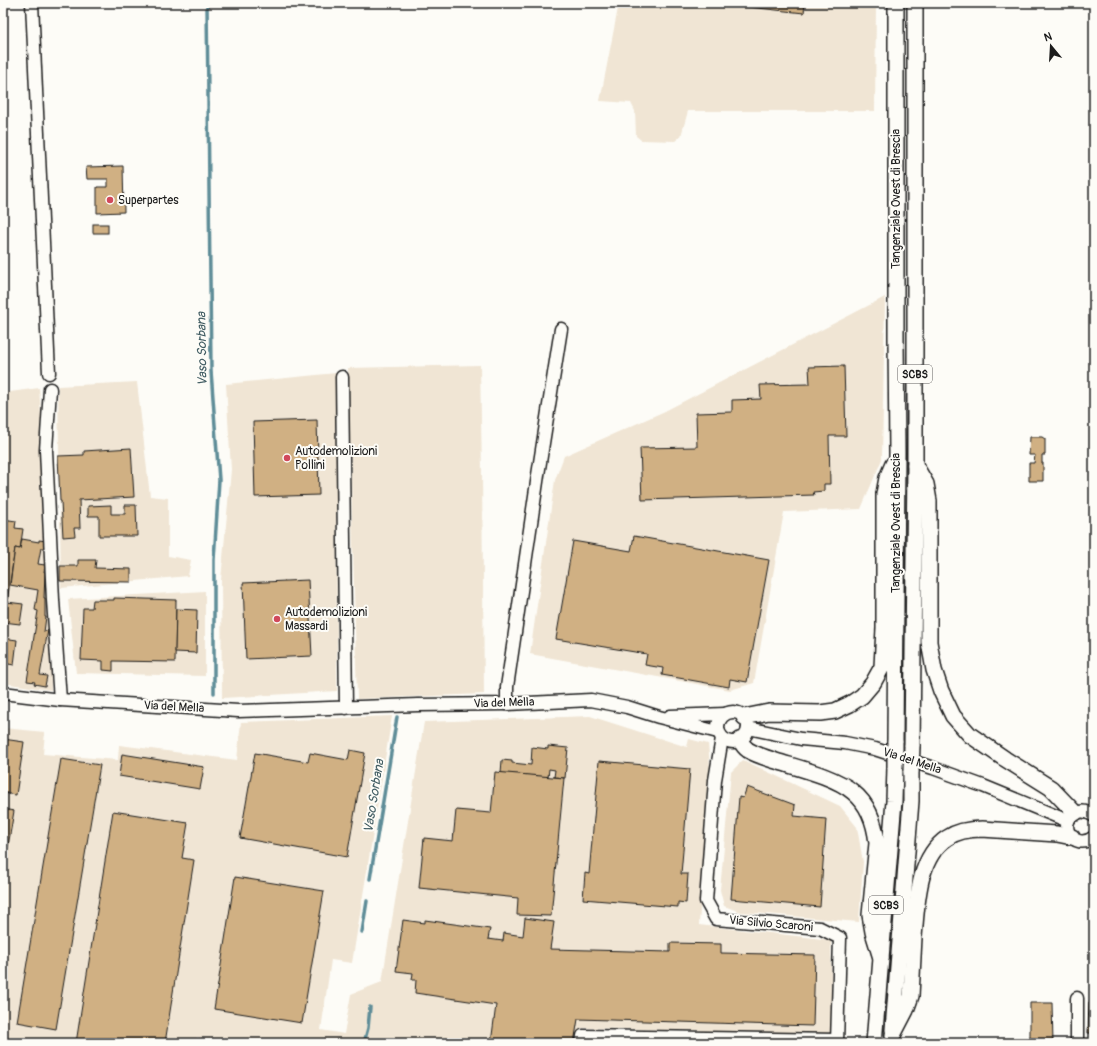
<svg xmlns="http://www.w3.org/2000/svg" width="1097" height="1046" viewBox="0 0 1097 1046" font-family="Pangolin,sans-serif">
	<style>
		.built { fill: #f0e5d4 }
		.lines { fill: none; stroke-linecap: round; stroke-linejoin: round }
		.stream { stroke: #5f8d98; stroke-width: 3.5 }
		.building { fill: #d0b083; stroke: #1c1c1c }
		.minor-casing { stroke: #1c1c1c; stroke-width: 15 }
		.major-casing { stroke: #1c1c1c; stroke-width: 18 }
		.minor { stroke: #fdfcf7; stroke-width: 12 }
		.major { stroke: #fdfcf7; stroke-width: 15 }
		.major-bridge-casing { stroke: #1c1c1c; stroke-width: 18; stroke-linecap: butt }
		.major-bridge { stroke: #fdfcf7; stroke-width: 15 }
		.poi-dot { fill: #d1495b; stroke: #fdfcf7; stroke-width: 1.5 }
		.labels { text-anchor: middle; dominant-baseline: central; stroke-width: 4; stroke-linejoin: round; paint-order: stroke }
		.shield { fill: #fdfcf7; stroke: #605f5e; stroke-width: 1 }
		.shield-label { font-size: 11px; font-weight: bold; fill: #1c1c1c }
		.street-label { font-size: 12px; fill: #1c1c1c; stroke: #fdfcf7 }
		.poi-label { font-size: 12px; fill: #1c1c1c; stroke: #fdfcf7; text-anchor: start }
		.water-label { font-size: 13px; font-style: italic; fill: #435e64; stroke: #fdfcf7 }
	</style>
	<rect width="100%" height="100%" fill="#fdfcf7"/>
	<filter id="ink" filterUnits="userSpaceOnUse"><feTurbulence type="fractalNoise" baseFrequency=".025" numOctaves="2"/><feDisplacementMap in="SourceGraphic" scale="8" xChannelSelector="R" yChannelSelector="G"/><feConvolveMatrix kernelMatrix="1 2 1 2 8 2 1 2 1" color-interpolation-filters="sRGB"/></filter>
	<g filter="url(#ink)">
		<g class="built">
			<polygon points="619,3 876,3 875,111 688,111 681,136 675,141 641,140 636,136 635,111 631,103 600,101"/>
			<polygon points="885,297 882,459 861,509 784,512 754,683 730,690 530,654 555,480 564,456 665,411"/>
			<polygon points="480,365 482,471 484,694 357,699 348,368"/>
			<polygon points="336,373 337,691 222,698 221,580 231,470 226,384"/>
			<polygon points="137,382 150,496 168,498 168,556 191,560 188,576 61,588 58,386"/>
			<polygon points="39,388 53,575 51,690 3,683 3,393"/>
			<polygon points="205,591 205,676 76,673 68,599"/>
			<polygon points="392,716 352,963 331,960 321,1030 344,1034 351,994 382,982 424,722 590,716 687,747 689,739 708,744 710,766 699,925 831,940 832,1034 582,1028 579,1043 213,1043 197,1037 196,1043 3,1043 3,728 45,732 43,754 118,760 119,745 237,760 241,722"/>
			<polygon points="743,760 840,806 857,827 863,862 859,922 741,912 724,906 720,890 731,772"/>
		</g>
		<g class="lines">
			<g class="stream">
				<polyline points="207,4 211,371 219,480 214,560 214,693"/>
				<polyline points="370,879 397,717"/>
				<polyline points="362,932 367,901"/>
				<polyline points="364,1043 368,1028 370,1007"/>
			</g>
		</g>
		<g class="building">
			<polygon points="711,3 805,3 804,13"/>
			<polygon points="123,166 124,212 97,213 97,187 108,187 108,179 87,179 86,167"/>
			<rect x="93" y="224" width="15" height="9"/>
			<polygon points="844,366 846,436 829,436 830,484 824,484 824,491 813,492 814,495 642,500 640,448 697,447 696,413 732,412 732,400 761,399 760,385 810,384 809,367"/>
			<polygon points="317,420 319,495 255,497 253,422"/>
			<polygon points="1030,437 1042,437 1045,439 1045,455 1042,455 1042,463 1043,463 1043,481 1029,481 1029,463 1034,463 1035,455 1029,455"/>
			<polygon points="131,448 134,497 79,500 80,528 74,528 75,536 63,537 61,501 60,501 58,456 84,455 84,451"/>
			<polygon points="111,505 111,514 125,514 125,505 136,505 137,536 99,536 99,516 88,516 88,506"/>
			<polygon points="3,519 16,521 15,528 23,529 20,549 15,548 7,602 23,604 20,624 3,622"/>
			<polygon points="634,536 769,560 747,682 730,679 729,687 662,675 663,668 645,665 647,654 556,639 573,541 631,551"/>
			<polygon points="22,539 39,542 39,540 46,541 45,548 41,548 38,564 45,565 44,572 45,572 44,598 45,598 45,617 46,617 44,632 48,630 40,675 47,676 45,686 34,684 35,682 27,681 38,611 35,610 38,590 10,585 15,548 20,549"/>
			<polygon points="78,560 96,560 95,568 131,569 131,582 60,581 60,566 78,566"/>
			<polygon points="308,580 312,656 246,659 243,583"/>
			<polygon points="114,598 176,600 175,662 113,661 113,671 103,670 103,661 81,660 83,608 92,608 93,600 114,600"/>
			<polygon points="176,609 197,610 196,653 175,652"/>
			<polygon points="3,638 17,640 14,665 3,663"/>
			<polygon points="3,739 24,742 16,795 3,793"/>
			<polygon points="548,746 568,748 565,778 554,777 555,770 549,769 548,777 501,773 502,760 512,761 512,763 531,765 532,747 548,749"/>
			<polygon points="350,750 365,753 347,857 240,838 255,753 308,762 310,753 348,760"/>
			<polygon points="122,754 204,767 200,789 119,776"/>
			<polygon points="61,759 100,765 56,1029 17,1022"/>
			<polygon points="599,761 690,769 681,874 688,874 686,903 678,902 678,907 583,899 585,873 589,874"/>
			<polygon points="495,772 564,778 551,916 517,915 518,898 419,888 424,838 453,841 456,810 491,813"/>
			<polygon points="747,787 795,805 794,816 826,819 820,907 731,899 739,797 743,798"/>
			<polygon points="3,809 14,811 3,876"/>
			<polygon points="113,811 188,823 182,858 194,860 165,1043 76,1043"/>
			<polygon points="235,877 324,891 302,1023 214,1009"/>
			<polygon points="525,918 554,922 550,949 670,952 670,943 721,944 721,953 815,955 813,1026 578,1019 574,1043 491,1043 496,1005 415,993 416,980 412,980 413,973 396,971 403,920 425,923 425,920 490,929 488,939 503,941 504,933 523,936"/>
			<polygon points="1089,1002 1094,1002 1094,1033 1088,1033"/>
			<polygon points="1030,1003 1052,1003 1053,1043 1030,1043"/>
			<polygon points="386,1040 411,1043 385,1043"/>
		</g>
		<g class="lines">
			<defs>
				<g id="minor">
					<polyline points="32,3 49,373"/>
					<polyline points="342,377 346,708"/>
					<polyline points="50,389 46,450 53,600 60,700"/>
					<polyline points="3,693 60,700 238,711 418,705 507,704 591,700 627,707 659,717 718,732"/>
					<polyline points="507,704 507,687 538,475 561,329"/>
					<circle cx="733" cy="727" r="15"/>
					<polyline points="670,716 725,714"/>
					<polyline points="748,728 801,739 845,743 875,749 933,768 983,786 1068,821"/>
					<polyline points="722,738 715,780 706,901 716,919 820,928 840,938 837,1043"/>
					<path d="M 1094,816 C 1089,812 1083,810 1076,813 C 1056,822 1073,853 1094,837"/>
					<polyline points="1077,998 1077,1043"/>
					<polyline points="582,1043 583,1036 837,1040"/>
				</g>
				<g id="major">
					<polyline points="915,465 926,484 929,501 929,642 934,670 941,691 953,716 970,735 1005,759 1051,788 1075,813"/>
					<polyline points="744,717 769,712 820,713 835,711 850,704 862,696 873,683 882,667 884,628 884,494 887,478 893,464"/>
					<path d="M 740,740 C 742,744 745,748 748,750 C 756,755 767,758 776,761 C 798,768 836,777 853,792 C 868,804 875,824 877,843 L 870,915 L 873,932 L 881,958"/>
					<polyline points="895,742 897,453 896,340 896,3"/>
					<polyline points="912,746 915,465 915,3"/>
					<polyline points="893,1030 911,801 911,771"/>
					<path d="M 893,1035 L 906,1010 L 911,996 C 912,976 913,957 914,937 C 917,905 917,858 947,838 C 957,831 970,829 982,829 L 1057,834 L 1072,837"/>
					<polyline points="874,1043 894,801 895,767"/>
				</g>
			</defs>
			<use href="#minor" class="minor-casing"/>
			<use href="#major" class="major-casing"/>
			<use href="#minor" class="minor"/>
			<use href="#major" class="major"/>
			<defs>
				<g id="major-bridge">
					<polyline points="895,767 895,742"/>
					<polyline points="911,771 912,746"/>
				</g>
			</defs>
			<use href="#major-bridge" class="major-bridge-casing"/>
			<use href="#major-bridge" class="major-bridge"/>
		</g>
	</g>
	<g class="poi-dot">
		<circle cx="110" cy="200" r="4"/>
		<circle cx="287" cy="458" r="4"/>
		<circle cx="277" cy="619" r="4"/>
	</g>
	<g class="labels">
		<g class="shield">
			<rect x="898" y="365" width="34" height="18" rx="3"/>
			<rect x="869" y="896" width="34" height="18" rx="3"/>
		</g>
		<g class="shield-label">
			<text x="915" y="374">SCBS</text>
			<text x="886" y="905">SCBS</text>
		</g>
		<g class="street-label">
			<text transform="translate(896 199) rotate(-90)">Tangenziale Ovest di Brescia</text>
			<text transform="translate(896 523) rotate(-90)">Tangenziale Ovest di Brescia</text>
			<text transform="translate(504 703) rotate(-2)">Via del Mella</text>
			<text transform="translate(174 707) rotate(3)">Via del Mella</text>
			<text transform="translate(912 761) rotate(18)">Via del Mella</text>
			<text transform="translate(771 924) rotate(5)">Via Silvio Scaroni</text>
		</g>
		<g class="poi-label">
			<text x="118" y="200">Superpartes</text>
			<text x="295" y="451">Autodemolizioni<tspan x="295" dy="14">Pollini</tspan></text>
			<text x="285" y="612">Autodemolizioni<tspan x="285" dy="14">Massardi</tspan></text>
		</g>
		<g class="water-label">
			<text transform="translate(202 349) rotate(-91)">Vaso Sorbana</text>
			<text transform="translate(374 796) rotate(-81)">Vaso Sorbana</text>
		</g>
	</g>
	<rect width="1097" height="1046" fill="none" stroke="#fdfcf7" stroke-width="16"/>
	<rect x="8" y="8" width="1081" height="1030" fill="none" stroke="#1c1c1c" stroke-width="1.5" filter="url(#ink)"/>
	<g transform="translate(1051 46) rotate(342)" stroke="#fdfcf7" stroke-width="3" paint-order="stroke">
	<path d="M0-3L7 15L0 10L-7 15Z" fill="#1c1c1c"/>
	<text y="-6" font-size="11" font-weight="bold" text-anchor="middle" fill="#1c1c1c">N</text>
	</g>
</svg>
